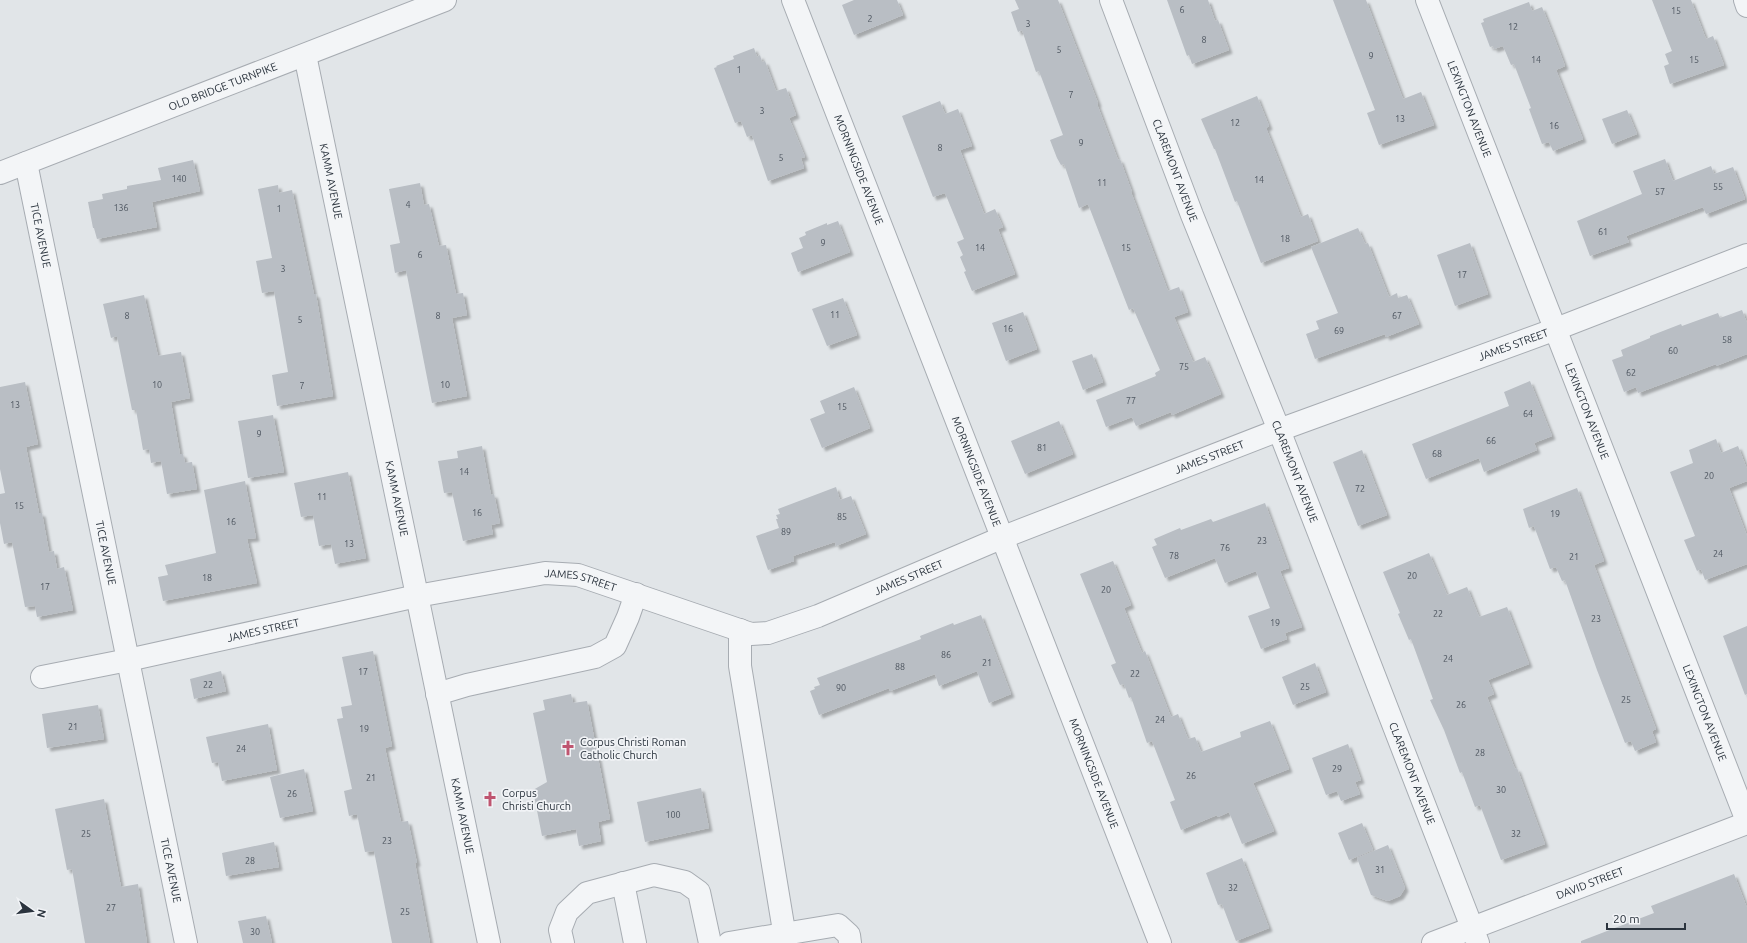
<svg xmlns="http://www.w3.org/2000/svg" width="1747" height="943" viewBox="0 0 1747 943" font-family="Ubuntu,sans-serif">
	<style>
		.building { fill: #b9bec4; filter: url(#shadow) }
		.lines { fill: none; stroke-linecap: round; stroke-linejoin: round }
		.minor-casing { stroke: #a7acb2; stroke-width: 24 }
		.minor { stroke: #f3f5f7; stroke-width: 22 }
		.labels { text-anchor: middle; dominant-baseline: central; stroke-width: 3.5; stroke-linejoin: round; paint-order: stroke }
		.number-label { font-size: 9px; fill: #4e5660 }
		.street-label { font-size: 11px; fill: #2b343e; stroke: #f1f3f6 }
		.poi-label { font-size: 11px; fill: #2b343e; stroke: #f1f3f6; text-anchor: start }
	</style>
	<defs>
		<filter id="shadow"><feDropShadow dx="3.5" dy="3.5" stdDeviation="1" flood-color="#0004"/></filter>
	</defs>
	<rect width="100%" height="100%" fill="#e1e5e8"/>
	<g class="building">
		<polygon points="854,0 897,0 903,15 854,35 842,5"/>
		<polygon points="1015,0 1058,0 1098,103 1097,104 1118,160 1120,159 1132,192 1131,192 1168,291 1179,287 1188,312 1174,317 1193,362 1205,357 1221,394 1172,415 1171,412 1136,426 1132,417 1106,427 1096,400 1156,376 1155,373 1160,370 1133,308 1129,310 1088,204 1079,208 1064,164 1061,165 1057,158 1050,140 1063,135 1039,71 1036,72 1022,30 1018,32 1011,12 1019,9"/>
		<polygon points="1167,0 1208,0 1215,21 1218,20 1229,50 1192,64 1189,55 1187,56"/>
		<polygon points="1333,0 1366,0 1403,99 1421,92 1434,125 1379,145 1367,113 1375,110"/>
		<polygon points="1652,0 1691,0 1706,39 1713,36 1724,65 1670,84 1664,66 1669,64 1665,54 1672,51"/>
		<polygon points="1529,2 1532,11 1542,7 1554,37 1565,66 1556,70 1583,139 1553,151 1549,142 1542,144 1529,109 1531,108 1514,64 1511,65 1503,46 1494,49 1493,46 1490,47 1481,23 1484,22 1483,19"/>
		<polygon points="754,48 757,57 760,55 762,62 765,61 776,91 786,88 796,115 789,118 805,157 801,158 804,168 768,181 752,135 747,137 741,121 735,123 714,68 717,67 716,66 734,59 733,56"/>
		<polygon points="1257,96 1269,126 1266,128 1301,217 1308,214 1318,241 1261,263 1237,201 1235,202 1215,149 1214,149 1201,119"/>
		<polygon points="940,101 945,114 958,109 972,146 960,150 984,214 995,209 1003,227 998,229 1015,274 972,291 964,272 966,271 960,257 963,255 957,242 964,239 945,193 933,197 902,116"/>
		<polygon points="1627,110 1637,134 1612,144 1602,119"/>
		<polygon points="1665,159 1673,181 1711,166 1714,174 1733,167 1745,199 1706,214 1703,207 1626,236 1629,242 1590,256 1577,221 1642,194 1633,171"/>
		<polygon points="193,160 200,191 152,202 157,227 97,239 94,228 93,228 88,202 103,199 102,194 127,189 127,186 161,180 158,168"/>
		<polygon points="420,183 424,205 429,204 439,246 446,245 456,294 463,293 467,315 452,318 467,396 432,403 406,270 395,273 390,245 400,243 389,189"/>
		<polygon points="278,185 279,193 292,190 314,294 316,294 333,396 277,406 272,375 288,372 274,291 262,293 256,261 272,258 258,189"/>
		<polygon points="838,221 850,252 798,272 791,253 803,248 799,238 806,235 805,232 827,223 827,225"/>
		<polygon points="1358,228 1365,244 1368,243 1389,297 1397,293 1398,298 1407,295 1419,324 1386,337 1385,334 1315,359 1306,334 1319,329 1316,321 1338,313 1311,247"/>
		<polygon points="1470,243 1488,294 1455,306 1437,255"/>
		<polygon points="144,295 158,356 181,352 190,398 171,402 180,454 183,454 185,463 192,462 197,489 167,494 161,461 151,463 149,449 143,450 136,410 132,410 117,336 111,338 103,304"/>
		<polygon points="843,298 857,335 827,346 812,309"/>
		<polygon points="1742,310 1747,323 1747,354 1716,366 1716,364 1638,393 1636,387 1624,392 1612,360 1623,356 1621,350 1650,338 1650,336 1681,324 1682,326 1718,313 1720,318"/>
		<polygon points="1023,312 1037,349 1006,361 992,323"/>
		<polygon points="1092,354 1103,382 1083,390 1072,361"/>
		<polygon points="1530,381 1552,436 1534,443 1537,450 1484,472 1479,458 1426,479 1412,444 1509,406 1504,392"/>
		<polygon points="25,382 38,444 26,447 39,513 42,513 49,552 54,551 57,569 64,567 73,610 37,617 35,606 25,607 12,542 4,544 0,523 0,494 5,493 0,469 0,387"/>
		<polygon points="854,387 870,428 822,448 810,419 825,413 820,401"/>
		<polygon points="273,415 284,472 248,478 238,421"/>
		<polygon points="1059,421 1073,454 1025,474 1011,441"/>
		<polygon points="1716,439 1721,453 1738,446 1747,469 1747,481 1729,488 1747,536 1747,564 1705,580 1701,569 1697,571 1684,540 1695,536 1670,472 1693,463 1689,450"/>
		<polygon points="482,446 491,495 494,494 500,523 491,525 493,534 463,541 452,492 444,493 438,461 458,458 457,451"/>
		<polygon points="1362,450 1387,515 1358,526 1333,462"/>
		<polygon points="348,472 366,558 335,564 331,544 319,546 313,515 301,517 294,483"/>
		<polygon points="245,481 256,538 247,539 257,583 163,601 158,577 168,575 165,565 216,553 204,490"/>
		<polygon points="836,487 840,500 851,496 866,534 836,546 835,542 793,556 794,561 768,570 756,536 779,528 776,519 778,519 776,515 780,514 778,509"/>
		<polygon points="1577,488 1604,561 1594,565 1656,729 1652,731 1656,742 1635,751 1631,741 1625,743 1597,670 1565,580 1562,581 1556,567 1550,569 1534,526 1529,528 1523,509"/>
		<polygon points="1265,503 1289,568 1280,571 1302,627 1285,633 1287,639 1261,649 1248,616 1270,608 1256,571 1225,583 1215,558 1165,578 1152,547 1157,545 1154,539 1180,528 1181,530 1211,519 1213,522"/>
		<polygon points="1429,553 1447,595 1467,587 1479,617 1507,607 1529,664 1488,680 1494,694 1487,697 1515,769 1517,768 1545,844 1501,860 1480,805 1475,807 1462,772 1460,773 1444,730 1430,700 1433,699 1411,639 1409,640 1398,614 1400,613 1383,572"/>
		<polygon points="1113,561 1131,605 1124,608 1142,653 1145,651 1171,717 1178,714 1188,739 1195,737 1201,752 1241,737 1240,732 1270,721 1289,769 1253,783 1274,831 1242,844 1229,812 1218,817 1217,815 1181,830 1170,802 1175,800 1152,741 1147,743 1131,697 1129,698 1124,684 1120,685 1111,665 1116,663 1080,574"/>
		<polygon points="981,615 1011,694 989,703 977,671 939,686 935,674 890,691 889,688 819,715 810,691 815,689 814,687 820,685 817,678 921,639 920,636 953,623 954,625"/>
		<polygon points="1747,626 1747,694 1745,695 1723,636"/>
		<polygon points="373,651 392,746 385,748 401,822 408,821 417,863 415,863 430,943 392,943 374,851 365,852 357,814 349,816 344,791 352,789 337,719 343,718 341,707 352,705 342,657"/>
		<polygon points="1315,663 1326,692 1293,705 1282,677"/>
		<polygon points="221,671 226,691 194,699 190,679"/>
		<polygon points="571,694 573,703 587,701 610,819 598,822 601,841 579,846 576,829 542,836 533,790 547,782 533,713 545,710 543,700"/>
		<polygon points="98,705 104,739 47,748 42,714"/>
		<polygon points="268,724 277,770 222,781 218,762 212,763 206,737"/>
		<polygon points="1348,744 1361,780 1355,782 1360,794 1341,801 1337,791 1326,795 1312,758"/>
		<polygon points="304,769 313,811 280,818 270,777"/>
		<polygon points="701,788 709,828 645,842 637,802"/>
		<polygon points="104,799 121,887 138,884 147,943 85,943 72,869 67,870 55,809"/>
		<polygon points="1362,823 1373,850 1349,860 1338,833"/>
		<polygon points="274,842 279,867 226,876 222,853"/>
		<polygon points="1388,845 1405,888 1400,896 1388,901 1371,895 1357,858"/>
		<polygon points="1242,858 1269,928 1236,941 1222,904 1218,905 1206,873"/>
		<polygon points="1734,874 1747,908 1747,943 1581,943 1581,941 1654,913 1651,906"/>
		<polygon points="266,916 272,943 243,943 238,921"/>
	</g>
	<g class="lines">
		<defs>
			<g id="minor">
				<path id="s1" d="M 793,0 L 1160,943"/>
				<path id="s2" d="M 1111,0 L 1192,215 L 1279,430 L 1478,943"/>
				<path id="s3" d="M 1427,0 L 1747,821"/>
				<polyline points="1745,0 1747,6"/>
				<path id="s4" d="M 305,55 L 489,943"/>
				<path id="s5" d="M 26,163 L 186,943"/>
				<path id="s6" d="M 0,173 L 445,0"/>
				<polyline points="740,630 740,666 786,943"/>
				<path id="s7" d="M 42,677 L 128,660 L 417,596 L 545,573 L 578,575 L 751,634 L 768,633 L 818,616 L 1001,538 L 1279,430 L 1556,329 L 1747,255"/>
				<polyline points="437,694 467,685 595,657 615,646 628,617 636,594"/>
				<polyline points="623,883 635,943"/>
				<polyline points="563,943 560,930 567,912 587,893 654,875 685,882 699,892 710,943"/>
				<polyline points="729,943 838,925 849,935 850,943"/>
				<path id="s8" d="M 1433,943 L 1747,823"/>
			</g>
		</defs>
		<use href="#minor" class="minor-casing"/>
		<use href="#minor" class="minor"/>
	</g>
	<defs>
		<symbol id="church-bare" viewBox="-9 -9 18 18"><path d="M-1.2-6h2.4v3.5h3.3v2.4h-3.3V6h-2.4V-.1h-3.3v-2.4h3.3Z" fill="#bf5570" stroke="#f1f3f6" stroke-width="2.5" paint-order="stroke"/></symbol>
	</defs>
	<g fill-rule="evenodd">
		<use href="#church-bare" x="557" y="737" width="22" height="22"/>
		<use href="#church-bare" x="479" y="788" width="22" height="22"/>
	</g>
	<g class="labels">
		<g class="number-label">
			<text x="1182" y="10">6</text>
			<text x="1676" y="11">15</text>
			<text x="870" y="19">2</text>
			<text x="1028" y="24">3</text>
			<text x="1513" y="27">12</text>
			<text x="1204" y="40">8</text>
			<text x="1059" y="50">5</text>
			<text x="1371" y="56">9</text>
			<text x="1536" y="60">14</text>
			<text x="1694" y="60">15</text>
			<text x="739" y="70">1</text>
			<text x="1071" y="95">7</text>
			<text x="762" y="111">3</text>
			<text x="1400" y="119">13</text>
			<text x="1235" y="123">12</text>
			<text x="1554" y="126">16</text>
			<text x="1081" y="143">9</text>
			<text x="940" y="148">8</text>
			<text x="781" y="158">5</text>
			<text x="179" y="179">140</text>
			<text x="1259" y="180">14</text>
			<text x="1102" y="183">11</text>
			<text x="1718" y="187">55</text>
			<text x="1660" y="192">57</text>
			<text x="408" y="205">4</text>
			<text x="121" y="208">136</text>
			<text x="279" y="209">1</text>
			<text x="1603" y="232">61</text>
			<text x="1285" y="239">18</text>
			<text x="823" y="243">9</text>
			<text x="980" y="248">14</text>
			<text x="1126" y="248">15</text>
			<text x="420" y="255">6</text>
			<text x="283" y="269">3</text>
			<text x="1462" y="275">17</text>
			<text x="835" y="315">11</text>
			<text x="127" y="316">8</text>
			<text x="438" y="316">8</text>
			<text x="1397" y="316">67</text>
			<text x="300" y="320">5</text>
			<text x="1008" y="329">16</text>
			<text x="1339" y="331">69</text>
			<text x="1727" y="340">58</text>
			<text x="1673" y="351">60</text>
			<text x="1184" y="367">75</text>
			<text x="1631" y="373">62</text>
			<text x="157" y="385">10</text>
			<text x="445" y="385">10</text>
			<text x="302" y="386">7</text>
			<text x="1131" y="401">77</text>
			<text x="15" y="405">13</text>
			<text x="842" y="407">15</text>
			<text x="1528" y="414">64</text>
			<text x="259" y="434">9</text>
			<text x="1491" y="441">66</text>
			<text x="1042" y="448">81</text>
			<text x="1437" y="454">68</text>
			<text x="464" y="472">14</text>
			<text x="1709" y="476">20</text>
			<text x="1360" y="489">72</text>
			<text x="322" y="497">11</text>
			<text x="19" y="506">15</text>
			<text x="477" y="513">16</text>
			<text x="1555" y="514">19</text>
			<text x="842" y="517">85</text>
			<text x="231" y="522">16</text>
			<text x="786" y="532">89</text>
			<text x="1262" y="541">23</text>
			<text x="349" y="544">13</text>
			<text x="1225" y="548">76</text>
			<text x="1718" y="554">24</text>
			<text x="1174" y="556">78</text>
			<text x="1574" y="557">21</text>
			<text x="1412" y="576">20</text>
			<text x="207" y="578">18</text>
			<text x="45" y="587">17</text>
			<text x="1106" y="590">20</text>
			<text x="1438" y="614">22</text>
			<text x="1596" y="619">23</text>
			<text x="1275" y="623">19</text>
			<text x="946" y="655">86</text>
			<text x="1448" y="659">24</text>
			<text x="987" y="663">21</text>
			<text x="900" y="667">88</text>
			<text x="363" y="672">17</text>
			<text x="1135" y="674">22</text>
			<text x="208" y="685">22</text>
			<text x="1305" y="687">25</text>
			<text x="841" y="688">90</text>
			<text x="1626" y="700">25</text>
			<text x="1461" y="705">26</text>
			<text x="1160" y="720">24</text>
			<text x="73" y="727">21</text>
			<text x="364" y="729">19</text>
			<text x="241" y="749">24</text>
			<text x="1480" y="753">28</text>
			<text x="1337" y="769">29</text>
			<text x="1191" y="776">26</text>
			<text x="371" y="778">21</text>
			<text x="1501" y="790">30</text>
			<text x="292" y="794">26</text>
			<text x="673" y="815">100</text>
			<text x="86" y="834">25</text>
			<text x="1516" y="834">32</text>
			<text x="387" y="841">23</text>
			<text x="250" y="861">28</text>
			<text x="1380" y="870">31</text>
			<text x="1233" y="888">32</text>
			<text x="111" y="908">27</text>
			<text x="405" y="912">25</text>
			<text x="255" y="932">30</text>
		</g>
		<g class="street-label">
			<text stroke="none"><textPath href="#s6" startOffset="239">OLD BRIDGE TURNPIKE</textPath></text>
			<text stroke="none"><textPath href="#s3" startOffset="117">LEXINGTON AVENUE</textPath></text>
			<text stroke="none"><textPath href="#s1" startOffset="182">MORNINGSIDE AVENUE</textPath></text>
			<text stroke="none"><textPath href="#s2" startOffset="182">CLAREMONT AVENUE</textPath></text>
			<text stroke="none"><textPath href="#s4" startOffset="129">KAMM AVENUE</textPath></text>
			<text stroke="none"><textPath href="#s5" startOffset="74">TICE AVENUE</textPath></text>
			<text stroke="none"><textPath href="#s7" startOffset="1546">JAMES STREET</textPath></text>
			<text stroke="none"><textPath href="#s3" startOffset="441">LEXINGTON AVENUE</textPath></text>
			<text stroke="none"><textPath href="#s7" startOffset="1222">JAMES STREET</textPath></text>
			<text stroke="none"><textPath href="#s2" startOffset="506">CLAREMONT AVENUE</textPath></text>
			<text stroke="none"><textPath href="#s1" startOffset="506">MORNINGSIDE AVENUE</textPath></text>
			<text stroke="none"><textPath href="#s4" startOffset="453">KAMM AVENUE</textPath></text>
			<text stroke="none"><textPath href="#s5" startOffset="398">TICE AVENUE</textPath></text>
			<text stroke="none"><textPath href="#s7" startOffset="898">JAMES STREET</textPath></text>
			<text stroke="none"><textPath href="#s7" startOffset="550">JAMES STREET</textPath></text>
			<text stroke="none"><textPath href="#s7" startOffset="226">JAMES STREET</textPath></text>
			<text stroke="none"><textPath href="#s3" startOffset="765">LEXINGTON AVENUE</textPath></text>
			<text stroke="none"><textPath href="#s2" startOffset="830">CLAREMONT AVENUE</textPath></text>
			<text stroke="none"><textPath href="#s1" startOffset="830">MORNINGSIDE AVENUE</textPath></text>
			<text stroke="none"><textPath href="#s4" startOffset="777">KAMM AVENUE</textPath></text>
			<text stroke="none"><textPath href="#s5" startOffset="722">TICE AVENUE</textPath></text>
			<text stroke="none"><textPath href="#s8" startOffset="168">DAVID STREET</textPath></text>
		</g>
		<g class="poi-label">
			<text x="580" y="742">Corpus Christi Roman<tspan x="580" dy="13">Catholic Church</tspan></text>
			<text x="502" y="793">Corpus<tspan x="502" dy="13">Christi Church</tspan></text>
		</g>
	</g>
	<g transform="translate(32 911) rotate(104)" stroke="#f1f3f6" stroke-width="3" paint-order="stroke">
	<path d="M0-3L7 15L0 10L-7 15Z" fill="#2b343e"/>
	<text y="-6" font-size="11" font-weight="bold" text-anchor="middle" fill="#2b343e">N</text>
	</g>
	<path d="M1607 923v6h78v-6" fill="none" stroke="#2b343e" stroke-width="2"/>
	<text x="1613" y="923" font-size="12" fill="#2b343e" stroke="#f1f3f6" stroke-width="3" paint-order="stroke">20 m</text>
</svg>
